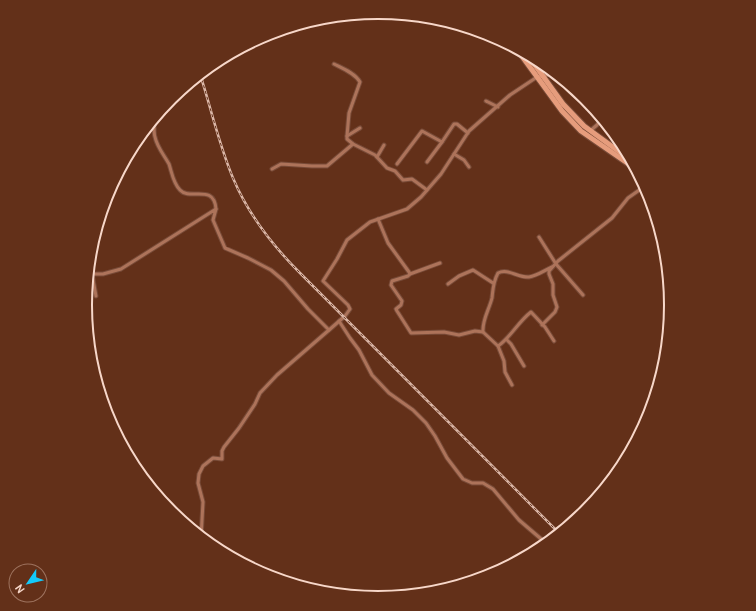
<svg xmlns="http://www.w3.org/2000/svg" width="756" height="611" viewBox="0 0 756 611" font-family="Cabin,sans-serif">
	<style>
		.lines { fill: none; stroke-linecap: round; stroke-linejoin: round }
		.minor-casing { stroke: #784b38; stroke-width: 5 }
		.trunk-casing { stroke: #784b38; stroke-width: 7 }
		.minor { stroke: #ad735a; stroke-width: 3 }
		.trunk { stroke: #e69c7c; stroke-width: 5 }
		.rail-casing { stroke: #dcb8a9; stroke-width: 2.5 }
		.rail { stroke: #633019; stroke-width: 1; stroke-dasharray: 3; stroke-linecap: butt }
		.rim { fill: none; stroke: #f7d7c9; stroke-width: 2 }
	</style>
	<rect width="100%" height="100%" fill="#633019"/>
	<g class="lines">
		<defs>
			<g id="minor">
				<path d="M 334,64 C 342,68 355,73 360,82 L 349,113 L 347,136"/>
				<polyline points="486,101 498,107"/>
				<path d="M 154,118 C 155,124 153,131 155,137 C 157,147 164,155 169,164 C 172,173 173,183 180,190 C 190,201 214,183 216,209"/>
				<polyline points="360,128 347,136 347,139 353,144 375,155 387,168 395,171 403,180 412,179 427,190"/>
				<polyline points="590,131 597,125 602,118"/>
				<polyline points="454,154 464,160 469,167"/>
				<polyline points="377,157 384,145"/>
				<polyline points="427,162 442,142"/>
				<polyline points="397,164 422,131 442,142 454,124 457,124 468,133"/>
				<polyline points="272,169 281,164 312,166 327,166 353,144"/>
				<polyline points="378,219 388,243 409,272 410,274 408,276 392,281 391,285 402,301 401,305 396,309 397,311 411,333 444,332 459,335 475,331 483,332 498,346 504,361 505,372 512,385"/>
				<polyline points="539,237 556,264 583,295"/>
				<polyline points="88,274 103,274 121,269 216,209 213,220 225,248 248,258 271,270 284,281 308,309 329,330 277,375 260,393 255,404 239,428 224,447 222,451 222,459 213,458 203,466 199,474 198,483 203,502 201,538"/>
				<polyline points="92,274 96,296"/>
				<polyline points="410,274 440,263"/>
				<polyline points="448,284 459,276 473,270 493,283"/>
				<polyline points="339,321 350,338 359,350 372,375 389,393 413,410 426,423 435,436 447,458 463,479 472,483 483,483 493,489 519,520 547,544"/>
				<polyline points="542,325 555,312 557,307 553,295 553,284 549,274 549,271 558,261 612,218 628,198 645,186"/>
				<polyline points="329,330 345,316 350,309 348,305 323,281 337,259 347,240 370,222 407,209 421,197 441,174 469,131 510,95 537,77 547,75 552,71"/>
				<path d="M 483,332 C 482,320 489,310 492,298 C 493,289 493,282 498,273 C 508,268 518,278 529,277 C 537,276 545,270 552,267"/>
				<polyline points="507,340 511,344 524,366"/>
				<path d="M 498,346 C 511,337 518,322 531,312 L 545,327 L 554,341"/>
			</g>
			<g id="trunk">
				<polyline points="516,48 562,111 581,131 636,169"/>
				<polyline points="527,54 563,104 584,126 632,161"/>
			</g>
		</defs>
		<use href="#minor" class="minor-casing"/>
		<use href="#trunk" class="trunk-casing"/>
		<use href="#minor" class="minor"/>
		<use href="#trunk" class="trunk"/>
		<defs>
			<path id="rail" d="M 200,74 C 211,108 219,145 233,178 C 248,214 273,246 300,273 L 560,534"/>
		</defs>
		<use href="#rail" class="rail-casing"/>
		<use href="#rail" class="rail"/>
	</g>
	<path d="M0 0H756V611H0ZM92 305a286 286 0 1 1 572 0a286 286 0 1 1-572 0Z" fill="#633019" fill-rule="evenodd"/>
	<path class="rim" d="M92 305a286 286 0 1 1 572 0a286 286 0 1 1-572 0Z"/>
	<g transform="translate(28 583) rotate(235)"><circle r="19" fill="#633019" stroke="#9e735f"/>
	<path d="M0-3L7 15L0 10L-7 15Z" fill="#13cafb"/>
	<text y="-6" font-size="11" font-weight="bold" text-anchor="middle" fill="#f7d7c9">N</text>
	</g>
</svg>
